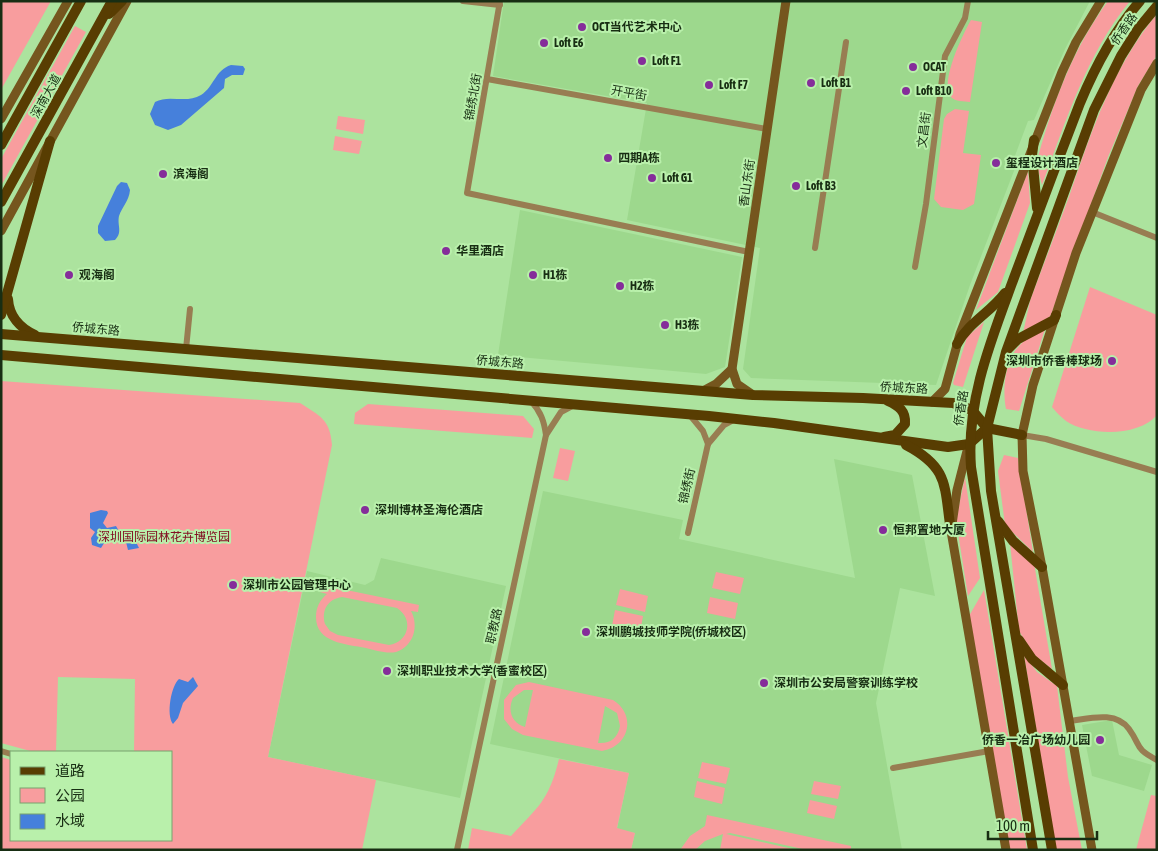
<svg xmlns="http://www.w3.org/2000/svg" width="1158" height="851" viewBox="0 0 1158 851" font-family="'Asap Condensed','Noto Sans SC',sans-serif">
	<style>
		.built { fill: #9dd88d }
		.green { fill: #f89d9e; fill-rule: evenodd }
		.water { fill: #4680db }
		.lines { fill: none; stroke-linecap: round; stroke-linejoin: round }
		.street { stroke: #987d52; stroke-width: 6 }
		.secondary { stroke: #75561e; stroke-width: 9 }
		.primary { stroke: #583d02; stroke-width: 10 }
		.poi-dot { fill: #852d9a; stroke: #b9f0ab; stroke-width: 2 }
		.labels { text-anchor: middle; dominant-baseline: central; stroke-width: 4; stroke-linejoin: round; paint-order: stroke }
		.poi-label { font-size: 12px; font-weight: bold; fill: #182e13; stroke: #b9f0ab; text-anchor: start }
		.street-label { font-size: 12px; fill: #182e13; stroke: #b9f0ab }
		.park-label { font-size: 12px; fill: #820f23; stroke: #b9f0ab }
	</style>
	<rect width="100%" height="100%" fill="#ace39e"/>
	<g class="built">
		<polygon points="504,1 1090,1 1065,49 1034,120 1028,121 1013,161 1017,163 970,285 936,385 751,378 743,369 760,248 627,220 647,103 493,76"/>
		<polygon points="520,210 742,257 725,367 706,374 498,355"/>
		<polygon points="834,459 912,475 935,596 900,588 876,703 902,850 631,850 635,833 617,829 629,773 490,744 543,491 683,520 679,539 855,578"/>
		<polygon points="381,558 506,586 460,798 268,757 307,571 365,585 374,580"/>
		<polygon points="1112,720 1119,755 1152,765 1144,791 1092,776 1082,725"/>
	</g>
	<g class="green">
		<polygon points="1,1 51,1 2,88 1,88"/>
		<path d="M 1108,1 L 1130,1 C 1086,55 1066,121 1042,185 L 1038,169 L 1038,157 C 1054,100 1073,49 1108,1 Z"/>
		<path d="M 1157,14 L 1157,55 L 1138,86 L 1108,157 L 1051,315 L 1046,321 L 1023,333 L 1030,301 C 1043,266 1057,230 1070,194 C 1092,130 1113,67 1157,14 Z"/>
		<path d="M 971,20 L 982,22 L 970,102 C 964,101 955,102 951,97 C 939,83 963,34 971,20 Z"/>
		<polygon points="75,26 86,32 1,186 1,159"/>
		<polygon points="955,109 969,111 963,153 981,155 974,204 963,210 941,207 934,199 944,119 947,114"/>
		<polygon points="338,116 365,120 363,134 336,129"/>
		<polygon points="335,136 362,141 359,154 333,150"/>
		<polygon points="1028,171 1030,203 998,292 976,310"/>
		<path d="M 1090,287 L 1157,315 L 1157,415 C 1139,437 1088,436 1066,421 C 1061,417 1056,412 1052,407 Z"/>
		<polygon points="984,322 963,387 954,385 953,383 967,337"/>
		<path d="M 1045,329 L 1019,411 L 1006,409 C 1002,389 1005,358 1022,343 C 1028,337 1037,333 1045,329 Z"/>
		<path d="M 1,381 L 300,403 C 320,416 330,419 332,445 L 268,757 L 376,780 L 362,850 L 1,850 L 1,757 L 11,760 L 11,840 L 171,840 L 171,752 L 134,752 L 135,679 L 58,677 L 56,752 L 34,752 L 1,743 Z"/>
		<polygon points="368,404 523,416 534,429 532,438 354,424 355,413"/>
		<polygon points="560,448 575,451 568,481 553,478"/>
		<polygon points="1004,455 1018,458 1033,552 1005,525 998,471"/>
		<polygon points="965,477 980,578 968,596 956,520"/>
		<polygon points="1010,543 1034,563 1052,669 1034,655 1019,631"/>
		<polygon points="716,572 744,578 740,594 712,588"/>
		<path d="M 322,585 L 419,605 L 418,612 L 411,611 C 419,626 414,646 396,652 C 386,654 375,650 366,648 C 346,644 316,643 316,617 C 316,607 320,600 327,594 L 320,592 ZM 342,597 L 397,608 C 414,619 409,642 389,645 L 338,635 L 330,631 L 325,624 C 321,610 328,599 342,597 Z"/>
		<polygon points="620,589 648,596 645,612 616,605"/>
		<polygon points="984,590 1027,850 1007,850 969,616"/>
		<polygon points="710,597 738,603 735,619 707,613"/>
		<polygon points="615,610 643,616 640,632 612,626"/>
		<polygon points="1024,655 1037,672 1057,686 1068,777 1082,850 1056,850"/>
		<path d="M 529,682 L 613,700 C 637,715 629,747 602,751 L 523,735 L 512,729 L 504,719 L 504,700 L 516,685 ZM 524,690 L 533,690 L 525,727 C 512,723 507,711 513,698 ZM 605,706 L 617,713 L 620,726 C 618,738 610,744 598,743 Z"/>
		<path d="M 559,759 L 629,773 L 617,828 L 635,833 L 631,850 L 468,850 L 472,828 L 511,836 C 539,806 549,800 559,759 Z"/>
		<polygon points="702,762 730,768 726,784 698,778"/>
		<polygon points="697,781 725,788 722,804 694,797"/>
		<polygon points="814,781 841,786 838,799 811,794"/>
		<polygon points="1151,795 1157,796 1157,850 1136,850"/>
		<polygon points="810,800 837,806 834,819 807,813"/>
		<polygon points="707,815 851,846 851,850 807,850 730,833 726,834 797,850 720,850 723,834 705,841 695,850 680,850 690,836 705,826"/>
	</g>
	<g class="water">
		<path d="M 231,65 L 243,66 L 245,69 L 243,75 L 232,75 L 225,79 L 224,88 L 181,125 L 168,130 L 155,125 L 150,114 L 155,102 C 169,94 186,104 201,95 C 214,87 215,70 231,65 Z"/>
		<path d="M 121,182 L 127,183 L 130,190 C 129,201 122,207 119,216 C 117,226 123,232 115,240 L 105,241 L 98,233 L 98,226 L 117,186 Z"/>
		<polygon points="101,510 107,511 108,513 103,523 107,528 116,526 120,533 127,532 128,537 135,540 139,548 128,550 126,542 118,537 106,540 101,548 92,545 91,538 95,532 90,528 90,513"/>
		<path d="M 193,677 L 198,686 L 183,703 L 178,718 L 173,724 C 166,715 171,686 179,679 L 188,682 Z"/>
	</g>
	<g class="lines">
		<g class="street">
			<polyline points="463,1 500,5"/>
			<polyline points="500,1 467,193 749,252"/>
			<polyline points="487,79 767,129"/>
			<polyline points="1092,212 1157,238"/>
			<polyline points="815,248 846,42"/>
			<polyline points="915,267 926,204 945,56 965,18 968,1"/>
			<polyline points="186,349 190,309"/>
			<path d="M 531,401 C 541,412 544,421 546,435"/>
			<polyline points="689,414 703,431 708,444"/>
			<polyline points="1022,435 1046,439 1157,472"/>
			<polyline points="688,533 708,444 724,425 735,419"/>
			<path d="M 1069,721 C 1088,719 1115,710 1129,729 C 1142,747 1134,748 1157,760"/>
			<polyline points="1,751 11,754"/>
			<polyline points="893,768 989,751"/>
			<polyline points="457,850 546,435 561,412 574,405"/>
		</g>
		<g class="secondary">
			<polyline points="1,119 68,1"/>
			<polyline points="1,231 127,1"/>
			<polyline points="703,391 716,384 732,369"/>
			<polyline points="753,395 737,384 732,369 786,1"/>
			<polyline points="932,402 945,389 960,334 1062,72 1076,42 1101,1"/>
			<polyline points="968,447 957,490 951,531 1006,850"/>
			<polyline points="1092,850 1042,567 1023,471 1022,435 1033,385 1076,253 1141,90 1157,63"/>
		</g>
		<g class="primary">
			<polyline points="109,14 122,1"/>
			<polyline points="1034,140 1032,155 1037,208"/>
			<polyline points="1,145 81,1"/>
			<polyline points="1,202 112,1"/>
			<path d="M 8,299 C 9,316 20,328 35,335"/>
			<polyline points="1,315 50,141"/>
			<polyline points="1,334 753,395 863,398 953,403 972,410 987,428 1022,435"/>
			<path d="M 957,344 C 968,323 991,312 1005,293"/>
			<polyline points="1008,349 1018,339 1054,320 1056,315"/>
			<polyline points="1,355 709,416 774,423 948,447 969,444 987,428"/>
			<path d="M 884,437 L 895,435 L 905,424 C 906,411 899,406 888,401"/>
			<path d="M 906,445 C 950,468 944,487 951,531"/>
			<polyline points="998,521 1013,541 1042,567"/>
			<polyline points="1019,640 1032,659 1063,685"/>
			<path d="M 1033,850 L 971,467 C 966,399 992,338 1015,275 C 1036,218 1058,160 1080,103 C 1095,67 1114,31 1140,1"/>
			<polyline points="1052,850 991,491 987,428 1006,352 1094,110 1121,56 1138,29 1157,6"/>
		</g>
	</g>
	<g class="poi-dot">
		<circle cx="582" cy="27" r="5"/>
		<circle cx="544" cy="43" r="5"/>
		<circle cx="642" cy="61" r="5"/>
		<circle cx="913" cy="67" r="5"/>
		<circle cx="811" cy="83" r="5"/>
		<circle cx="709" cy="85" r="5"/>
		<circle cx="906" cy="91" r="5"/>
		<circle cx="608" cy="158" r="5"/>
		<circle cx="996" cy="163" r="5"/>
		<circle cx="163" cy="174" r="5"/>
		<circle cx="652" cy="178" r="5"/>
		<circle cx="796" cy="186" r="5"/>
		<circle cx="446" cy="251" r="5"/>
		<circle cx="69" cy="275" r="5"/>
		<circle cx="533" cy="275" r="5"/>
		<circle cx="620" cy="286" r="5"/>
		<circle cx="665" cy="325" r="5"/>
		<circle cx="1112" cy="361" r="5"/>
		<circle cx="365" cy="510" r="5"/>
		<circle cx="883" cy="530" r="5"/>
		<circle cx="233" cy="585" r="5"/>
		<circle cx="586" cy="632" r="5"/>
		<circle cx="387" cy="671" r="5"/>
		<circle cx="764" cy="683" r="5"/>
		<circle cx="1100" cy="740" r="5"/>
	</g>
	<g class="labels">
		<g class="poi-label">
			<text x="592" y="27">OCT当代艺术中心</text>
			<text x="554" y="43">Loft E6</text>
			<text x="652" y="61">Loft F1</text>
			<text x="923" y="67">OCAT</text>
			<text x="821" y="83">Loft B1</text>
			<text x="719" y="85">Loft F7</text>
			<text x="916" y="91">Loft B10</text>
			<text x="618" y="158">四期A栋</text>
			<text x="1006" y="163">玺程设计酒店</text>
			<text x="173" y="174">滨海阁</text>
			<text x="662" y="178">Loft G1</text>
			<text x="806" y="186">Loft B3</text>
			<text x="456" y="251">华里酒店</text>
			<text x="79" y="275">观海阁</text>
			<text x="543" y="275">H1栋</text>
			<text x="630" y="286">H2栋</text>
			<text x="675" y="325">H3栋</text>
			<text x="1102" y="361" text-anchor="end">深圳市侨香棒球场</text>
			<text x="375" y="510">深圳博林圣海伦酒店</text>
			<text x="893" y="530">恒邦置地大厦</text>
			<text x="243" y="585">深圳市公园管理中心</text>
			<text x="596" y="632">深圳鹏城技师学院(侨城校区)</text>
			<text x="397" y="671">深圳职业技术大学(香蜜校区)</text>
			<text x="774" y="683">深圳市公安局警察训练学校</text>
			<text x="1090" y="740" text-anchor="end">侨香一冶广场幼儿园</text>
		</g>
		<g class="street-label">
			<text transform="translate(1124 29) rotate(-55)">侨香路</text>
			<text transform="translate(629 93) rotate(10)">开平街</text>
			<text transform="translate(46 96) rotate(-61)">深南大道</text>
			<text transform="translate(473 97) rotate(-80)">锦绣北街</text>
			<text transform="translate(924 130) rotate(-83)">文昌街</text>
			<text transform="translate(747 183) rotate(-82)">香山东街</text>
			<text transform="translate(96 329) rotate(5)">侨城东路</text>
			<text transform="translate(500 362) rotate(5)">侨城东路</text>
			<text transform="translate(904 388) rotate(3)">侨城东路</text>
			<text transform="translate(961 408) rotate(-81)">侨香路</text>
			<text transform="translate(687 486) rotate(-77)">锦绣街</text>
			<text transform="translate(494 626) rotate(-78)">职教路</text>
		</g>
		<g class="park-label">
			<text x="164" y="537">深圳国际园林花卉博览园</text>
		</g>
	</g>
	<rect width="1158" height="851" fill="none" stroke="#182e13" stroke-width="5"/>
	<rect x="10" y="751" width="162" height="90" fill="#b9f0ab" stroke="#79a26e"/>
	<rect x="20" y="767" width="25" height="8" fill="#583d02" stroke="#79a26e"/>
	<text x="55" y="776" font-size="15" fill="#182e13">道路</text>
	<rect x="20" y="788" width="25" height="15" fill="#f89d9e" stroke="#79a26e"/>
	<text x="55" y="801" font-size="15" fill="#182e13">公园</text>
	<rect x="20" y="814" width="25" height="15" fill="#4680db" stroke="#79a26e"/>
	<text x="55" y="826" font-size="15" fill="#182e13">水域</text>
	<path d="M988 831v8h109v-8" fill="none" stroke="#182e13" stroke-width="2.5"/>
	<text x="996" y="831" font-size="15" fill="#182e13" stroke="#b9f0ab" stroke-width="4" paint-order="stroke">100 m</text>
</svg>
